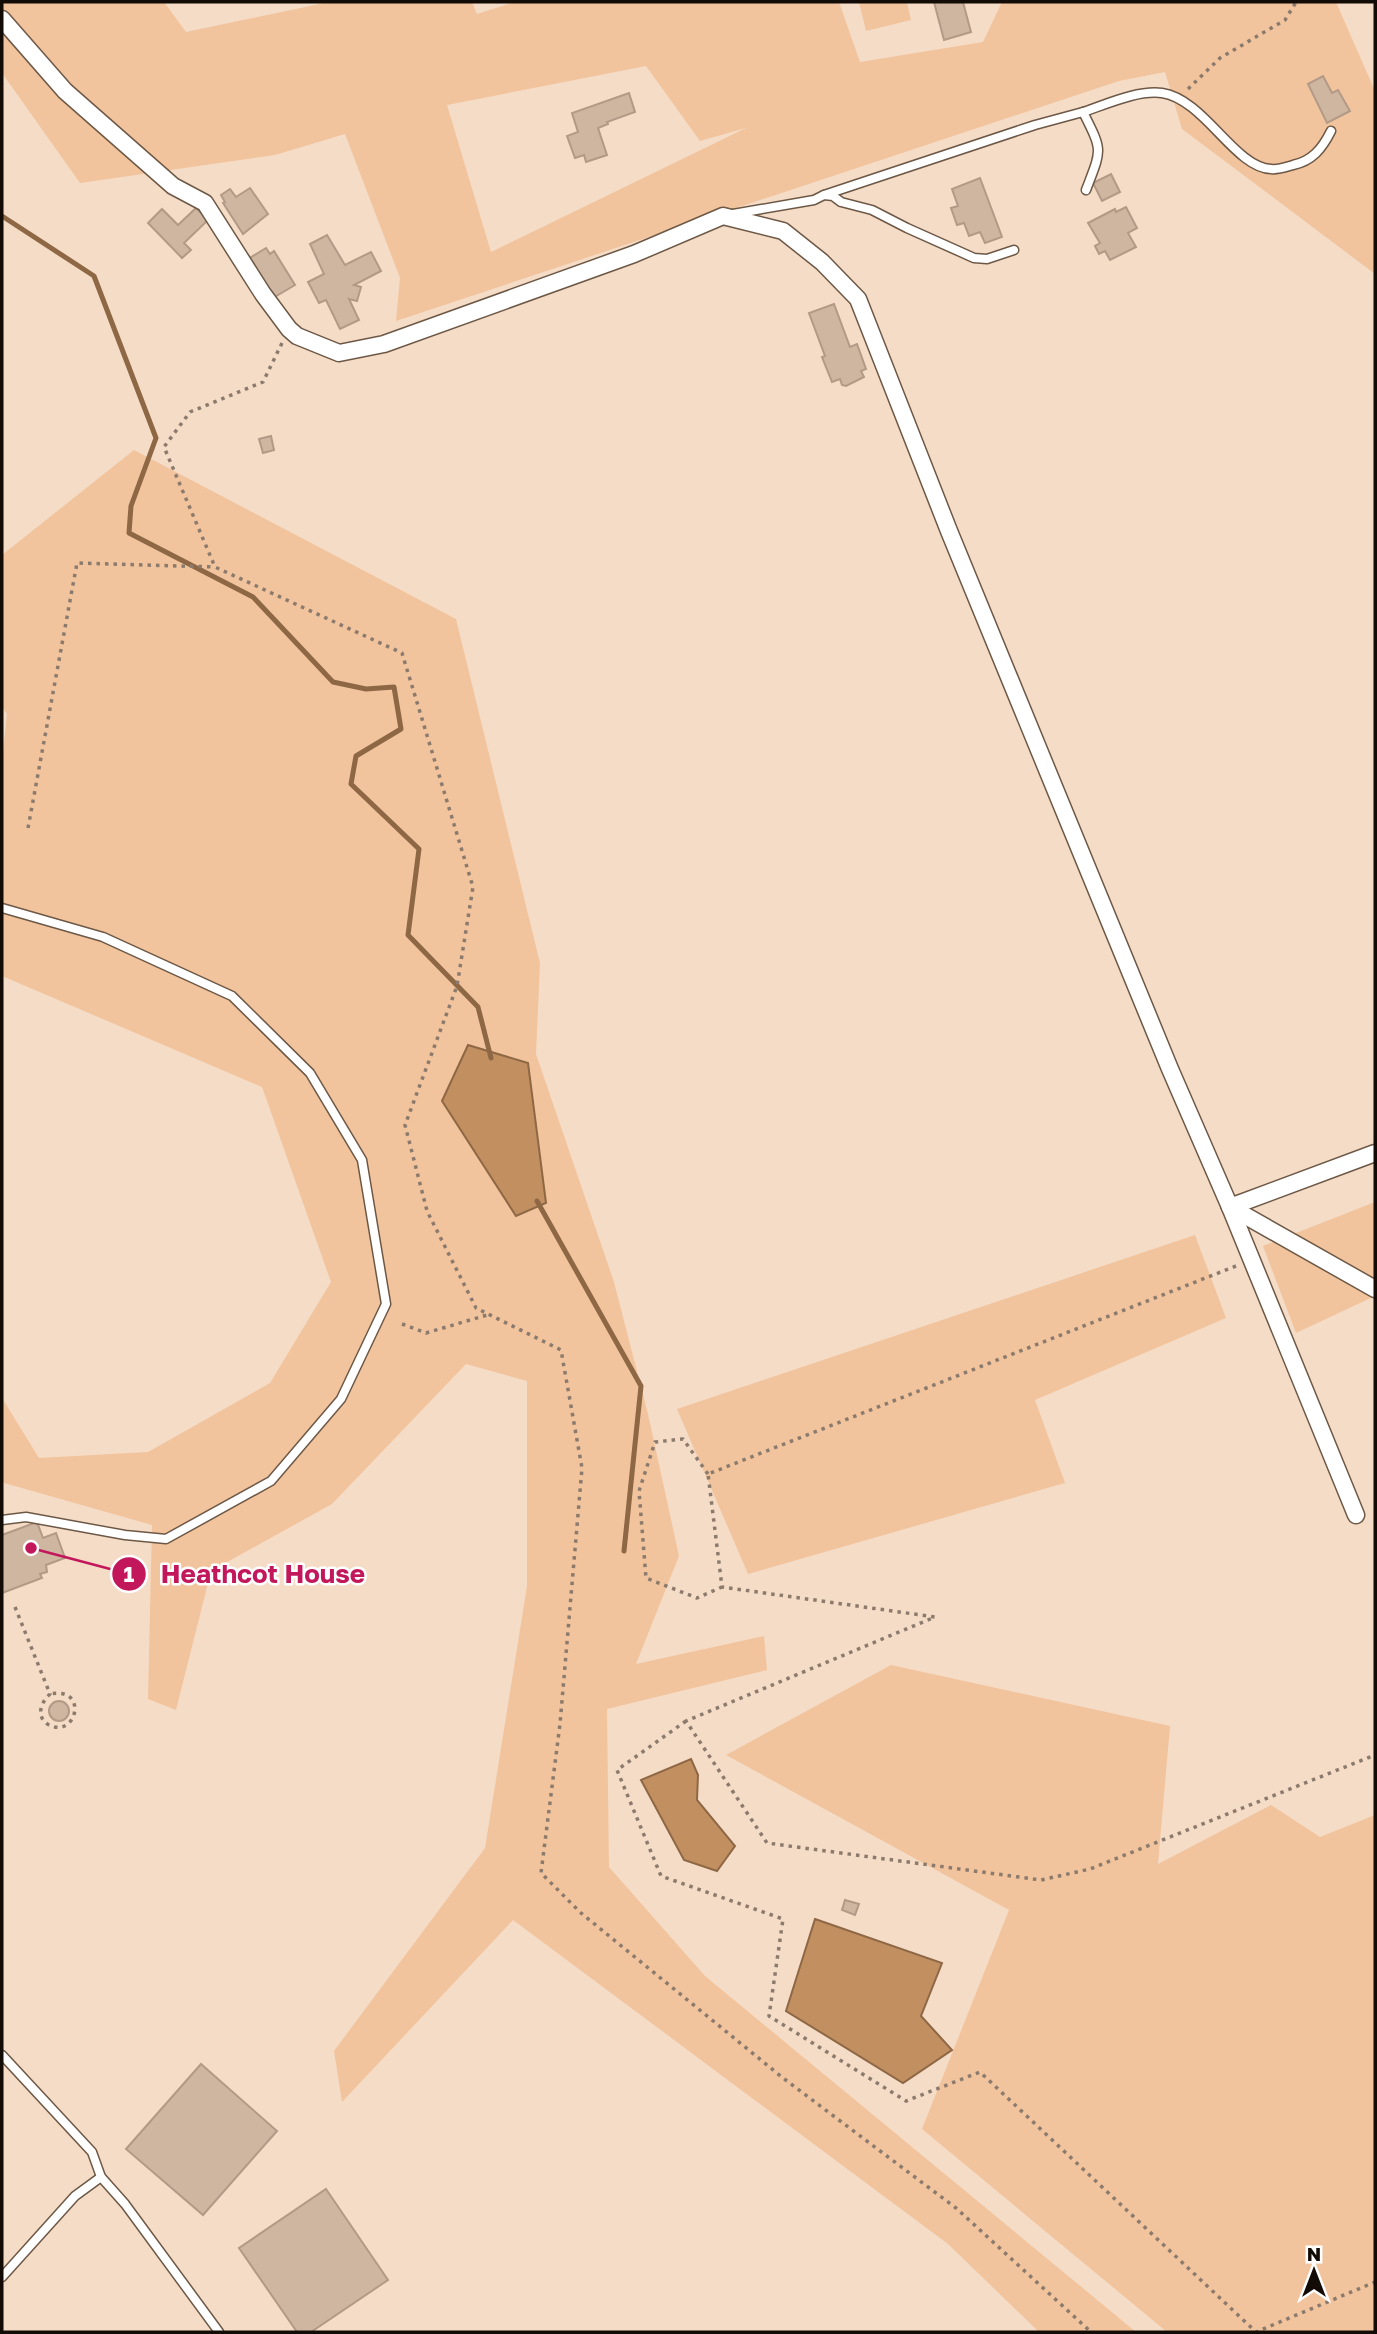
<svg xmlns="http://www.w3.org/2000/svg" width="1377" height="2334" viewBox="0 0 1377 2334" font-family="'Golos Text',sans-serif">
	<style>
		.green { fill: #f1c49d; fill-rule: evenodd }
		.water { fill: #c28f61; stroke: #8e6745; stroke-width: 2 }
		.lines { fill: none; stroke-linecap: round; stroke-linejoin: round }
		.stream { stroke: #8e6745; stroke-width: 5 }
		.building { fill: #ceb6a1; stroke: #b29a86; stroke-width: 2 }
		.service-casing { stroke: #6d5846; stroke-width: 11 }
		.minor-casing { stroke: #6d5846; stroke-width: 19 }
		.path { stroke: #8c7b6d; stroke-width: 3.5; stroke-dasharray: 3.5 5; stroke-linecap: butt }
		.service { stroke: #fff; stroke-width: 8 }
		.minor { stroke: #fff; stroke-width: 16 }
		.leader { fill: none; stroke: #c2185b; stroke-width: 2.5 }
		.callout-dot { fill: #c2185b; stroke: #fff; stroke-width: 2.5 }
		.mark-label { font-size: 21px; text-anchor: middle; font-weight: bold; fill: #fff }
		.callout-label { font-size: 26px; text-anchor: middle; font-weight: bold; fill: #c2185b; stroke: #fff; stroke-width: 5; stroke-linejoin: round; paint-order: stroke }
	</style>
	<rect width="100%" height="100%" fill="#f5dcc7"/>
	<g class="green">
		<path d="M 2,2 L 164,2 L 186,32 L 329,2 L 472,2 L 477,14 L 515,2 L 839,2 L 860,62 L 983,42 L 1002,2 L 1336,2 L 1375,91 L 1375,274 L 1182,129 L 1165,72 L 1119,81 L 396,321 L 400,278 L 345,134 L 275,155 L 80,183 L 2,73 ZM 646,66 L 700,141 L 746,128 L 491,252 L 447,105 Z"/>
		<polygon points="859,2 907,2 911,20 866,31"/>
		<polygon points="134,450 456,619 540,963 536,1054 614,1282 648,1414 679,1556 636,1664 764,1636 767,1670 607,1709 609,1867 705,1976 1136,2332 1039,2332 948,2244 513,1920 342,2102 334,2051 485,1848 527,1586 527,1381 466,1364 332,1504 211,1571 176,1710 148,1699 152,1525 4,1483 2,1479 2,1398 39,1458 148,1452 270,1383 331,1282 262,1087 2,976 2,763 7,714 2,707 2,555"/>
		<polygon points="1375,1202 1375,1296 1296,1333 1263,1246"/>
		<polygon points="1195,1235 1226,1318 1035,1400 1065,1483 748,1574 677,1409"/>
		<polygon points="891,1665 1170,1726 1158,1864 1271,1805 1320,1837 1375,1815 1375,2332 1167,2332 922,2129 1009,1910 726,1755"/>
	</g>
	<g class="water">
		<polygon points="468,1045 528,1063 546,1203 516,1216 442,1101"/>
		<polygon points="691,1759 698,1775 697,1800 735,1846 717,1871 684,1860 641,1780"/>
		<polygon points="815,1919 942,1963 921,2016 952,2050 903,2083 786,2011"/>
	</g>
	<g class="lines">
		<g class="stream">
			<polyline points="2,216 94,276 156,438 131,506 129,533 253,597 333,682 366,689 394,687 401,729 356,756 351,784 419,849 408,935 478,1007 491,1058"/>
			<polyline points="537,1201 641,1386 624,1551"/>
		</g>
	</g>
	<g class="building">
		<polygon points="934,2 963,2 971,32 944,40"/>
		<polygon points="1323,76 1332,93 1338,90 1350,111 1327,123 1308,84"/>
		<polygon points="629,93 635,112 607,122 608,124 598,128 607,155 586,162 584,155 575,158 567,136 578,132 572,113"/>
		<polygon points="1111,174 1120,192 1102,201 1093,183"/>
		<polygon points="980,178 1002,237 985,243 980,232 969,236 964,223 957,225 951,208 958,206 952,189"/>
		<polygon points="250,188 268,214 243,234 223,203 225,202 221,195 230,189 236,197"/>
		<polygon points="1126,207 1137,228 1128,233 1136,247 1110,260 1105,251 1099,254 1095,246 1100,243 1088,223 1115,209 1116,212"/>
		<polygon points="196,208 208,220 184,243 191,250 182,258 148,223 162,209 178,225"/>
		<polygon points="327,235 345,265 371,252 381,271 354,285 361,287 357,301 349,299 359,320 340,329 326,300 319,303 308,282 324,274 310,244"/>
		<polygon points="266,248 270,254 274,251 295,285 273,298 248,259"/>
		<polygon points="834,304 850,347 857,344 866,369 861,371 864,377 846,386 842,385 840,379 832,382 822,357 825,356 809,313"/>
		<polygon points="271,436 274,450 263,453 259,439"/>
		<polygon points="37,1522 43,1538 56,1533 65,1558 46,1565 47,1572 40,1574 42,1578 2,1593 2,1535"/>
		<circle cx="59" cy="1711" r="10"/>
		<polygon points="845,1900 859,1904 855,1915 842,1910"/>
		<polygon points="201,2064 277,2131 203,2215 126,2149"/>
		<polygon points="326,2189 388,2280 311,2332 297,2332 239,2248"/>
	</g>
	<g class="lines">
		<defs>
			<g id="service">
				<path d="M 1083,112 C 1107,104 1137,90 1162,93 C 1204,99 1235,168 1271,169 C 1278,170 1286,167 1293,165 C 1312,161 1322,149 1331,131"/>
				<path d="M 824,195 L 1035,125 L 1083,112 C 1103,152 1102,148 1086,190"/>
				<polyline points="733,214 814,200 824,195 833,196 841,202 872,210 907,228 974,258 987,259 1014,250"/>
				<polyline points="2,908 103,937 232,996 310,1073 362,1160 386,1304 341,1399 271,1481 166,1539 125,1535 26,1517 2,1520"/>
				<polyline points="2,2055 92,2152 101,2177"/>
				<polyline points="2,2277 75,2196 101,2177 125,2204 219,2332"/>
			</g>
			<g id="minor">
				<polyline points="2,19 65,91 173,186 205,203 263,294 289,329 297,336 339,353 384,344 634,254 723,216 783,231 822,262 858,299 949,531 1170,1069 1230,1207 1375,1153"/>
				<polyline points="1230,1207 1356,1515"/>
				<polyline points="1230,1207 1375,1289"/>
			</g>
		</defs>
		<use href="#service" class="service-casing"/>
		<use href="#minor" class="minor-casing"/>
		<g class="path">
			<polyline points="1188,89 1220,58 1285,20 1296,2"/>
			<polyline points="282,343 263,382 190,412 164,447 215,567 402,653 473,887 457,986 405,1125 427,1211 476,1308 561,1350 582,1468 560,1724 541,1873 581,1913 783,2078 956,2208 1091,2332"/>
			<polyline points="28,828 77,563 215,567"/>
			<polyline points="1236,1266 708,1474 722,1587 935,1617 686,1721 767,1843 1041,1880 1090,1869 1375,1755"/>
			<polyline points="402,1324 426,1333 487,1315"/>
			<polyline points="708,1474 683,1439 655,1442 639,1491 646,1578 697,1598 722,1587"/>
			<path d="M 15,1607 L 50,1694 C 41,1702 35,1717 49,1725 C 77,1739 89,1686 50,1694"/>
			<polyline points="686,1721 617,1770 661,1876 783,1919 769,2016 906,2101 980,2072 1256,2332 1375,2282"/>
		</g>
		<use href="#service" class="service"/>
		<use href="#minor" class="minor"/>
	</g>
	<path class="leader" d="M31 1548L129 1574"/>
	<g class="callout-dot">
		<circle cx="31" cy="1548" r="7"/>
		<circle cx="129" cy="1574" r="18"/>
	</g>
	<g class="mark-label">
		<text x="129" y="1582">1</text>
	</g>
	<g class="callout-label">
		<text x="263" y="1583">Heathcot House</text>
	</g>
	<rect width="1377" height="2334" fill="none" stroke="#130b05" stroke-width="7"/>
	<g transform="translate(1314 2271)" stroke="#ffffff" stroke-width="5" paint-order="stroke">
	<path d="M0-5L12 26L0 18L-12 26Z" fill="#130b05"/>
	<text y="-10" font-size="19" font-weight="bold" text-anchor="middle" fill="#130b05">N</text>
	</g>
</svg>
